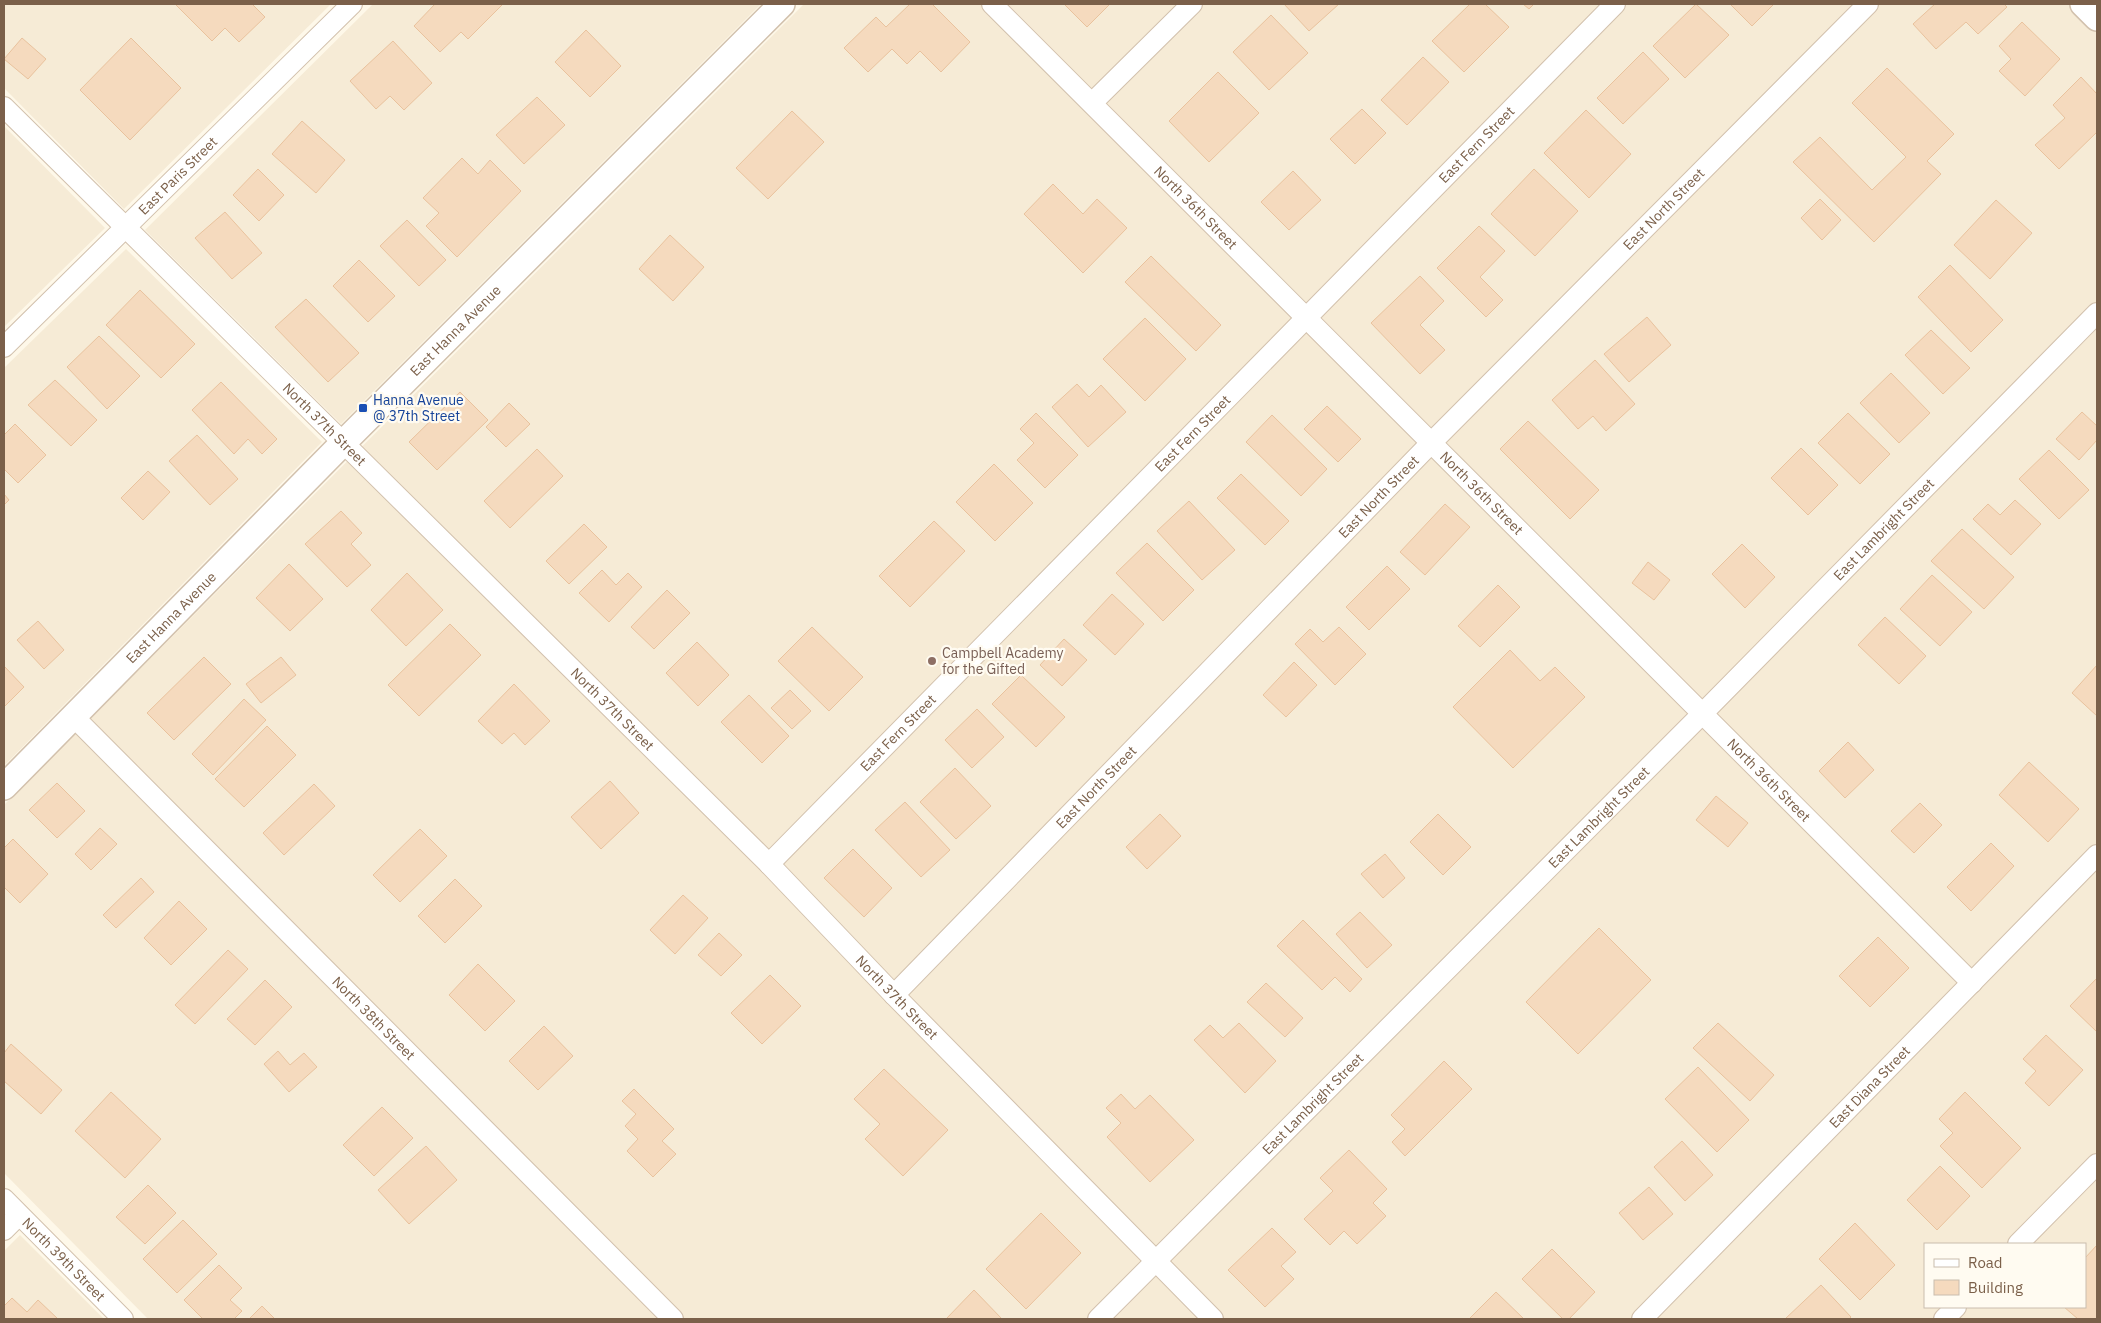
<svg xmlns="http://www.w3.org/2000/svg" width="2101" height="1323" viewBox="0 0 2101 1323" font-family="'IBM Plex Sans',sans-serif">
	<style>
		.residential { fill: #f6ebd6; fill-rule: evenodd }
		.building { fill: #f5dabe; stroke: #e9c29d }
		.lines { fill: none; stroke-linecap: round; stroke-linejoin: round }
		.minor-casing { stroke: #d2c1ad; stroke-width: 22 }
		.tertiary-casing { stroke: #d2c1ad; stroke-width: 28 }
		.minor { stroke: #fff; stroke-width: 20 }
		.tertiary { stroke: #fff; stroke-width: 25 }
		.transit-dot { fill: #1a4fb4; stroke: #fffbf1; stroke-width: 2 }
		.education-dot { fill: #8d6e63; stroke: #fffbf1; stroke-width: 2 }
		.labels { text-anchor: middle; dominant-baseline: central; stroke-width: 4.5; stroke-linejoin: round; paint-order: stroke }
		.street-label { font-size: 14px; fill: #7b604a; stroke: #fffbf1 }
		.transit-label { font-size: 14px; fill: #164399; stroke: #fffbf1; text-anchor: start }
		.education-label { font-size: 14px; fill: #785e54; stroke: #fffbf1; text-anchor: start }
	</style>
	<rect width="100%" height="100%" fill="#fef8e9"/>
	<g class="residential">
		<polygon points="4,4 331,4 124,209 4,88"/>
		<polygon points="373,4 761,4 341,424 145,230"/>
		<path d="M 804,4 L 2097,4 L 2097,1319 L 148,1319 L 4,1173 L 4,805 ZM 1925,1244 L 2085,1244 L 2085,1307 L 1925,1307 Z"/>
		<polygon points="4,126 105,228 4,327"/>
		<polygon points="126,249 322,442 4,766 4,368"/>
		<polygon points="20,1235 104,1319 4,1319 4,1251"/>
	</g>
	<g class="building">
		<polygon points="175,4 252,4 265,17 239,42 225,28 212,41"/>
		<polygon points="435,4 503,4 468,39 461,32 440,52 414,26"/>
		<polygon points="910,4 932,4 970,42 941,72 920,51 907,64 892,49 868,72 844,48 876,17 886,27"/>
		<polygon points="1064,4 1110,4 1087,27"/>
		<polygon points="1284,4 1339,4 1309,31"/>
		<polygon points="1470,4 1485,4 1509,27 1464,72 1432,41"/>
		<polygon points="1523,4 1534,4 1529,9"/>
		<polygon points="1696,4 1729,35 1685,78 1653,46"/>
		<polygon points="1730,4 1774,4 1752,26"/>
		<polygon points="1935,4 2004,4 2007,7 1978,34 1966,22 1936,49 1913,24"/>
		<polygon points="1271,15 1308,53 1269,90 1233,52"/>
		<polygon points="2022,22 2060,59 2025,96 1999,71 2011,59 1999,46"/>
		<polygon points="586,30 621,66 590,97 555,62"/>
		<polygon points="22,38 46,59 28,79 4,59"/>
		<polygon points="131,38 181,88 130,140 80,90"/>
		<polygon points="393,41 432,83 404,110 390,96 376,109 350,81"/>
		<polygon points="1643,52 1669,79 1623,124 1597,98"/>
		<polygon points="1423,57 1449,82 1407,125 1381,100"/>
		<polygon points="1887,68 1954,134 1927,161 1941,174 1874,242 1793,162 1820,137 1872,190 1906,157 1852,103"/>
		<polygon points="1218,72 1259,113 1209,162 1169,121"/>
		<polygon points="2081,77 2097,94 2097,132 2059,169 2035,145 2065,118 2053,105"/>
		<polygon points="537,97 565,125 524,164 496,135"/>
		<polygon points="1362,109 1386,133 1355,164 1330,139"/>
		<polygon points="1586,110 1631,154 1589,198 1544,153"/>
		<polygon points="792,111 824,142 768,199 736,168"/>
		<polygon points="302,121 345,160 316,193 272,154"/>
		<polygon points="462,158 478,174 490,160 521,191 457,257 426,226 439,213 423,198"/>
		<polygon points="258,169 284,195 259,221 233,195"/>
		<polygon points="1534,169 1578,211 1535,256 1491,214"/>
		<polygon points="1293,171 1321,200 1289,230 1261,202"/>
		<polygon points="1053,184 1083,214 1097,199 1127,228 1083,273 1024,214"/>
		<polygon points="1820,199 1841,220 1822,240 1801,218"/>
		<polygon points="1996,200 2032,233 1990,279 1954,245"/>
		<polygon points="225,212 262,253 232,279 195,238"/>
		<polygon points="407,220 446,260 419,286 380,246"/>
		<polygon points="1479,226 1505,251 1480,277 1503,300 1486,317 1437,268"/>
		<polygon points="670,235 704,267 673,301 639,269"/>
		<polygon points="1151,256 1221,325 1196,351 1125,282"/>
		<polygon points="359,260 395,296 368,322 333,286"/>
		<polygon points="1950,265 2003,320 1971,352 1918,297"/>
		<polygon points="1420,276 1444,301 1420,325 1445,350 1420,374 1371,323"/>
		<polygon points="140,290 195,344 161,378 106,325"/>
		<polygon points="306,299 359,353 328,382 275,327"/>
		<polygon points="1647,317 1671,345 1629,382 1604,354"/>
		<polygon points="1145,318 1186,359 1145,401 1103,359"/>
		<polygon points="1931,330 1970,368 1943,394 1905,355"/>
		<polygon points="99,336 140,376 107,409 67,367"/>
		<polygon points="1595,360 1635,404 1606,431 1593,416 1578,429 1552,400"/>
		<polygon points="1891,373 1930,413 1899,443 1860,403"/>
		<polygon points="55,380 97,420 71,446 28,405"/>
		<polygon points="221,382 277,439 262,454 248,439 234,454 192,410"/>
		<polygon points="1077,384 1089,397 1101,385 1126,412 1088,447 1052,407"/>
		<polygon points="460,392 488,420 437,470 409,442"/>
		<polygon points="509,403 530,424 506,447 486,427"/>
		<polygon points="1327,406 1361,439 1338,462 1304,429"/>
		<polygon points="2082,412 2097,426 2097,440 2079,460 2056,439"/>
		<polygon points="1036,413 1078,455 1045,488 1017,460 1034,443 1020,429"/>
		<polygon points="1848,413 1890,454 1860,484 1818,443"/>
		<polygon points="1272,415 1327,469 1301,496 1246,442"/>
		<polygon points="1528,421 1599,490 1570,519 1500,449"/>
		<polygon points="15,424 46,455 18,483 4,469 4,435"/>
		<polygon points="197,435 238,479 210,505 169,461"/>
		<polygon points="1801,448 1838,485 1808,515 1771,478"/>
		<polygon points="537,449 563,476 510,528 484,501"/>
		<polygon points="2049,450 2089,490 2059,519 2019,479"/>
		<polygon points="994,464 1033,503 995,541 956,502"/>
		<polygon points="148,471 170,492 143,520 121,498"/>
		<polygon points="1241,474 1289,521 1265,545 1217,498"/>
		<polygon points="4,494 9,500 4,505"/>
		<polygon points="2015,500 2041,524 2011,555 1973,519 1988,504 2000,515"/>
		<polygon points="1189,501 1235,550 1202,580 1157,531"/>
		<polygon points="1445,504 1470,527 1425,575 1400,552"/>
		<polygon points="341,511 362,533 351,544 371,565 347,587 305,544"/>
		<polygon points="934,521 965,551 910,607 879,576"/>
		<polygon points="584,524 607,547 569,584 546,561"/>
		<polygon points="1962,529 2014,577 1984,609 1931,561"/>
		<polygon points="1147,543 1194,590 1163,621 1116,573"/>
		<polygon points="1742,544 1775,577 1745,608 1712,574"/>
		<polygon points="1648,562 1670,580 1654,600 1632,583"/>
		<polygon points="289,564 323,599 290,631 256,598"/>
		<polygon points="1387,566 1410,589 1369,630 1346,607"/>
		<polygon points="602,570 616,585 628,573 642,587 609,622 579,593"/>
		<polygon points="407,573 443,610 406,646 371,610"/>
		<polygon points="1932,575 1972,612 1940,646 1900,609"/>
		<polygon points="1498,585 1520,607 1480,647 1458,626"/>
		<polygon points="667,590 690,613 654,649 631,627"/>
		<polygon points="1112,594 1144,624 1115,655 1083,625"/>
		<polygon points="1885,617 1926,656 1899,684 1858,645"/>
		<polygon points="38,621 64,650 44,669 17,640"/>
		<polygon points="450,624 481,655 419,716 388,685"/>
		<polygon points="812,627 863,677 829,711 778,661"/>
		<polygon points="1339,627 1366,654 1335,685 1295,644 1310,629 1323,642"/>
		<polygon points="1064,639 1087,660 1062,686 1040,665"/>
		<polygon points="697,642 729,675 698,706 666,673"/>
		<polygon points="1510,650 1540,681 1555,667 1585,697 1513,768 1453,707"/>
		<polygon points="204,657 231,684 174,740 147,713"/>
		<polygon points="281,657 296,675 261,703 246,684"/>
		<polygon points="1294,662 1317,685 1286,717 1263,695"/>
		<polygon points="2097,665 2097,716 2072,693"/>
		<polygon points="4,666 24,687 4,707"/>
		<polygon points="1021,675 1065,717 1036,747 992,704"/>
		<polygon points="514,684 550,721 525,745 514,733 502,744 478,721"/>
		<polygon points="790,690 811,711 792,729 771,708"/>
		<polygon points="749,695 789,736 762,763 721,722"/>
		<polygon points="244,699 266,720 213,775 192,754"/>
		<polygon points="977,709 1004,737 972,768 945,740"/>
		<polygon points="267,726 296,755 244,807 215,779"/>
		<polygon points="1848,742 1874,770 1845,798 1819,771"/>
		<polygon points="2029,762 2079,809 2048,842 1999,795"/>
		<polygon points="955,768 991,806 956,839 920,802"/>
		<polygon points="610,781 639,813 601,849 571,817"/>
		<polygon points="57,783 85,811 57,838 29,810"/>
		<polygon points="314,784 335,806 284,855 263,833"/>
		<polygon points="1716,796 1748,823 1728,847 1696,820"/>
		<polygon points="905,802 950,850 921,877 875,830"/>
		<polygon points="1920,803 1942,825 1914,853 1891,831"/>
		<polygon points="1160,814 1181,836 1147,869 1126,847"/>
		<polygon points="1438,814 1471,847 1443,875 1410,842"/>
		<polygon points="100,828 117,844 91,870 75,854"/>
		<polygon points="420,829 447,856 400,902 373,875"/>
		<polygon points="13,839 48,874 20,903 4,887 4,848"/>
		<polygon points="1991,843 2014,866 1971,911 1947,887"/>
		<polygon points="853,849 892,888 864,917 824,878"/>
		<polygon points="1385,854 1405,878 1383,898 1361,874"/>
		<polygon points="141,878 154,892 116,928 103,915"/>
		<polygon points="455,879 482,906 445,943 418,916"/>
		<polygon points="683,895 708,918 675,954 650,930"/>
		<polygon points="179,901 207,929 171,965 144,938"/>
		<polygon points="1360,912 1392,945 1367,968 1336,934"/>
		<polygon points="1303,920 1362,979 1350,992 1335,977 1322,990 1277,946"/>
		<polygon points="1599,928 1651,980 1578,1054 1526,1002"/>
		<polygon points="719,933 742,955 721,976 698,955"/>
		<polygon points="1878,937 1909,968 1870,1007 1839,976"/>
		<polygon points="228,950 248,969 195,1024 175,1005"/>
		<polygon points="478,964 515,1001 485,1031 449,995"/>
		<polygon points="770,975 801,1006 762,1044 731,1013"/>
		<polygon points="2097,978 2097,1032 2070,1006"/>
		<polygon points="265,980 292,1007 255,1045 227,1019"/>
		<polygon points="1266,983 1303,1018 1285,1037 1247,1002"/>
		<polygon points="1239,1023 1276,1061 1245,1093 1194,1040 1210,1025 1223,1038"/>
		<polygon points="1718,1023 1774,1075 1750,1101 1693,1048"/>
		<polygon points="544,1026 573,1056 538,1090 509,1061"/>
		<polygon points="2046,1035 2083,1070 2049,1106 2025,1083 2036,1071 2023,1059"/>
		<polygon points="11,1044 62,1090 41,1114 4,1081 4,1053"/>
		<polygon points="278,1051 290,1065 304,1053 317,1067 289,1092 264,1064"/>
		<polygon points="1444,1061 1472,1089 1405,1156 1392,1142 1405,1129 1391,1115"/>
		<polygon points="1698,1067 1749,1120 1717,1152 1665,1099"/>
		<polygon points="884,1069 948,1130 903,1176 865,1139 880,1124 854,1099"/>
		<polygon points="634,1089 674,1129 662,1141 676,1154 653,1177 627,1151 638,1139 625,1126 636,1114 622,1101"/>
		<polygon points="111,1092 161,1139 125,1178 75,1131"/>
		<polygon points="1965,1092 2021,1148 1982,1188 1940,1146 1953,1133 1939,1119"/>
		<polygon points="1121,1094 1135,1109 1150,1095 1194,1140 1150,1182 1107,1137 1121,1123 1106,1108"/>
		<polygon points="382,1107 413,1138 374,1176 343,1145"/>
		<polygon points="1682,1141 1713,1175 1685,1201 1654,1167"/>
		<polygon points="426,1146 457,1180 409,1224 378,1190"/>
		<polygon points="1349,1150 1387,1189 1373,1203 1386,1216 1357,1244 1344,1231 1330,1245 1304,1219 1333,1191 1320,1178"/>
		<polygon points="1940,1166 1970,1196 1937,1230 1907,1200"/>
		<polygon points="148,1185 176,1213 145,1244 116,1217"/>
		<polygon points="1649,1187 1673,1214 1643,1240 1619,1213"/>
		<polygon points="1041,1213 1081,1253 1026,1309 986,1269"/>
		<polygon points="183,1220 217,1254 177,1293 143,1259"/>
		<polygon points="1855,1223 1895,1265 1860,1300 1819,1259"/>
		<polygon points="1272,1228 1296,1252 1281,1266 1294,1279 1265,1307 1228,1270"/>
		<polygon points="2097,1245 2097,1319 2078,1319 2064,1307 2085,1307 2085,1258"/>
		<polygon points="1552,1249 1595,1292 1569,1319 1563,1319 1522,1279"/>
		<polygon points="219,1265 242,1288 230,1300 242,1311 234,1319 203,1319 184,1300"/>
		<polygon points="1821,1285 1851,1317 1849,1319 1785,1319"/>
		<polygon points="974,1290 1002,1319 946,1319"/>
		<polygon points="1496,1292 1524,1319 1469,1319"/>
		<polygon points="12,1298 27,1312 38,1300 58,1319 4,1319 4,1306"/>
		<polygon points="262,1306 275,1319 249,1319"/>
	</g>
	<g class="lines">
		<defs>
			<g id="minor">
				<path id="s1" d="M 992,4 L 1972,983"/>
				<polyline points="1092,103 1192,4"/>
				<path id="s2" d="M 4,107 L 769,864 L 894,995 L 1213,1319"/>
				<path id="s3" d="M 4,347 L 352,4"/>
				<path id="s4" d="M 74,717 L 673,1319"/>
				<path id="s5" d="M 769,864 L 1615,4"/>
				<path id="s6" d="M 894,995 L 1431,443 L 1868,4"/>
				<path id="s7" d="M 4,1199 L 123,1319"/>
				<polyline points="4,1230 19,1215"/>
				<polyline points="2018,1244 2097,1164"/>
				<path id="s8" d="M 1098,1319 L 1703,713 L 2097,313"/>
				<path id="s9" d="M 1642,1319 L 2097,855"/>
				<polyline points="1944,1319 1956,1307"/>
			</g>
			<g id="tertiary">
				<polyline points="2083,4 2097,18"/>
				<path id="s10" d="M 4,787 L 342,444 L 782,4"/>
			</g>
		</defs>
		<use href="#minor" class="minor-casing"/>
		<use href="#tertiary" class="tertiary-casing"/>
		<use href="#minor" class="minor"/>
		<use href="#tertiary" class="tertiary"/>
	</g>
	<rect class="transit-dot" x="358" y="403" width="10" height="10" rx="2.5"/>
	<circle class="education-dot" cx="932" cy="661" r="5"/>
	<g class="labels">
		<g class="street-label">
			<text stroke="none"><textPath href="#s5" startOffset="1009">East Fern Street</textPath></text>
			<text stroke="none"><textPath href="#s3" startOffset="244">East Paris Street</textPath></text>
			<text stroke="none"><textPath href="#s1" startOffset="288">North 36th Street</textPath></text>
			<text stroke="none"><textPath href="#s6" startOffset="1100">East North Street</textPath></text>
			<text stroke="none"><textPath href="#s10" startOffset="642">East Hanna Avenue</textPath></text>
			<text stroke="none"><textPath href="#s2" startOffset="451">North 37th Street</textPath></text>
			<text stroke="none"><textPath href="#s5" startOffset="604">East Fern Street</textPath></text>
			<text stroke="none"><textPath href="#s1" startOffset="692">North 36th Street</textPath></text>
			<text stroke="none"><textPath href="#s6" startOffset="695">East North Street</textPath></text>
			<text stroke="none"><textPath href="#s8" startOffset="1114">East Lambright Street</textPath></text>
			<text stroke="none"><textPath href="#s10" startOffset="238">East Hanna Avenue</textPath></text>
			<text stroke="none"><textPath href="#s2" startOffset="856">North 37th Street</textPath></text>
			<text stroke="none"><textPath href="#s5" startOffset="184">East Fern Street</textPath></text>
			<text stroke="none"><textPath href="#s1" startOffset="1098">North 36th Street</textPath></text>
			<text stroke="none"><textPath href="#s6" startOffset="290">East North Street</textPath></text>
			<text stroke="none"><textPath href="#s8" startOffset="709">East Lambright Street</textPath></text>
			<text stroke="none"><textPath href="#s2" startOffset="1261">North 37th Street</textPath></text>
			<text stroke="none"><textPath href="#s4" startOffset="425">North 38th Street</textPath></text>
			<text stroke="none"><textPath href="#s9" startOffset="325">East Diana Street</textPath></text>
			<text stroke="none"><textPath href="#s8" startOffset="304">East Lambright Street</textPath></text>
			<text stroke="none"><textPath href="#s7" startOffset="85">North 39th Street</textPath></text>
		</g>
		<g class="transit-label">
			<text x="373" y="400">Hanna Avenue<tspan x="373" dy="16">@ 37th Street</tspan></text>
		</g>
		<g class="education-label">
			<text x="942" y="653">Campbell Academy<tspan x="942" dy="16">for the Gifted</tspan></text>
		</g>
	</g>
	<rect width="2101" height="1323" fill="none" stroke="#7b604a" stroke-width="10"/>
	<rect x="1924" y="1243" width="162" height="65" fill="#fffbf1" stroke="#cabdae"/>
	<rect x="1934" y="1259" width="25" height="8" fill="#ffffff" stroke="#cabdae"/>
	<text x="1968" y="1268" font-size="15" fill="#7b604a">Road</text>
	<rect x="1934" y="1280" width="25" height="15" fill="#f5dabe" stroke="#cabdae"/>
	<text x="1968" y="1293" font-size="15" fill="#7b604a">Building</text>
</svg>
